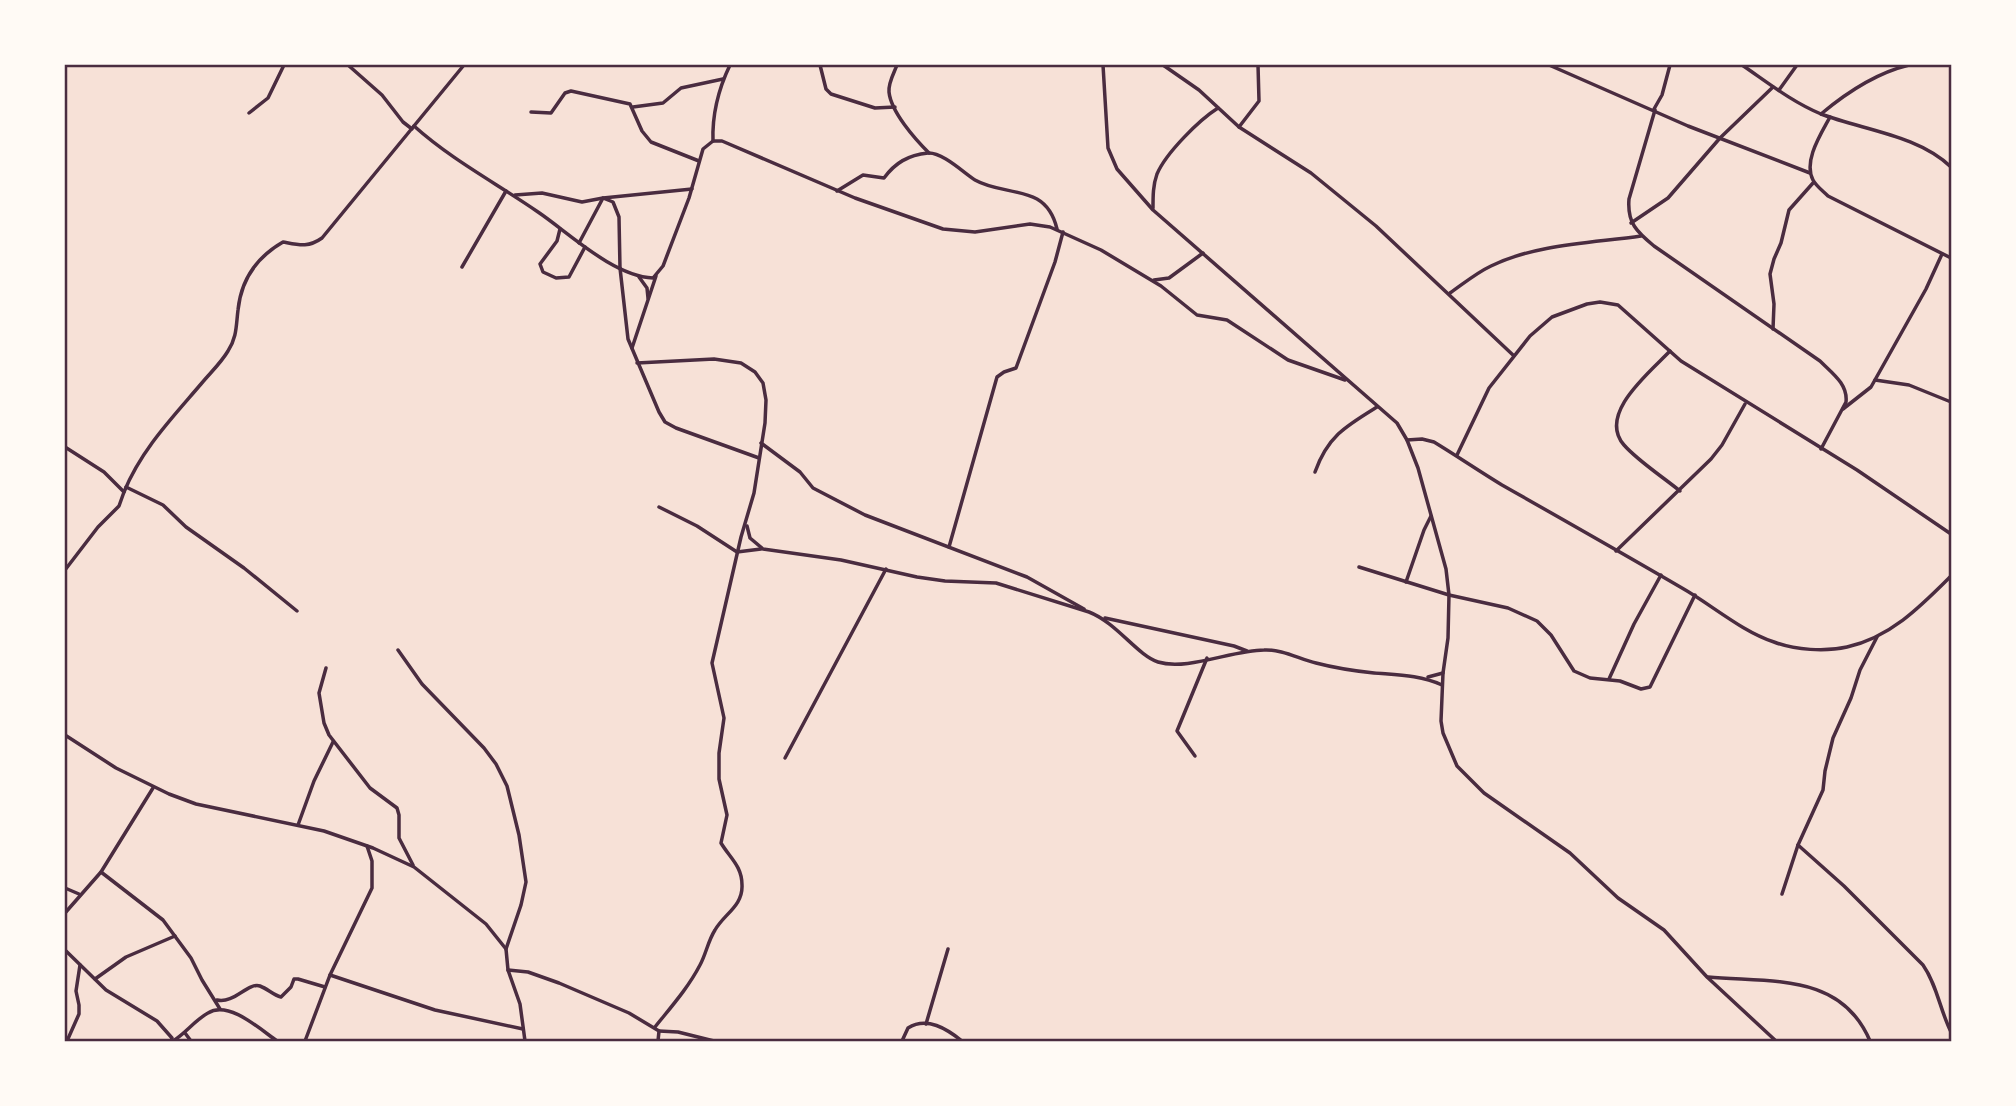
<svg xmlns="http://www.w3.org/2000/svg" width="2016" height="1106" viewBox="0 0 2016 1106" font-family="Figtree,sans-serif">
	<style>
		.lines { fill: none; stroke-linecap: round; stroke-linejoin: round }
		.minor { stroke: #4a2c40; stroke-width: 3.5 }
		.neatline { fill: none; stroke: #4a2c40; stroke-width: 2.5 }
	</style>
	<rect width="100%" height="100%" fill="#f7e1d7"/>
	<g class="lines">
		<g class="minor">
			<polyline points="348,65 382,95 403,122 412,129"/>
			<polyline points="820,65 826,89 831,94 875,108 895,107"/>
			<path d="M 897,65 C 894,73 888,83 889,92 C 891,112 915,139 929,153"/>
			<polyline points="1103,65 1108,148 1117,169 1153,210 1397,423 1407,440 1418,468 1446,569 1449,595 1448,638 1443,673 1441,721 1443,733 1457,766 1484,793 1570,853 1618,898 1664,930 1707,977 1776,1041"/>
			<polyline points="1163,65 1199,90 1239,127 1311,173 1376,226 1513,355"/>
			<polyline points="1549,65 1688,126 1810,173"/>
			<path d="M 1742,65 C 1767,82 1792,102 1821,114 C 1863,130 1918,135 1951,167"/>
			<polyline points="1779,90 1797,65"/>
			<polyline points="633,107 663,103 681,88 723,79"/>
			<polyline points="1654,109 1662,95 1670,65"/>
			<path d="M 1655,110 L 1629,199 C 1627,223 1637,232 1654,246 L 1820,361 C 1832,373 1848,384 1846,402 L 1821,449"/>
			<polyline points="531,112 551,113 565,93 571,91 630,104 642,131 651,142 699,161"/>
			<polyline points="249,113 268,98 284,65"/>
			<path d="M 1821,114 C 1846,93 1876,73 1909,65"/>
			<path d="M 1830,117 C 1821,134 1803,161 1813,180 C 1816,186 1823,191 1828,196 L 1951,258"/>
			<path d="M 414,126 C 452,160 496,183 538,212 C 569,233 613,276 653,278 L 663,266 L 689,198 L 703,149 L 713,141 L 722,141 L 855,198 L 943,229 L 975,232 L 1030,224 L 1050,227 L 1101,250 L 1161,286 L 1197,315 L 1227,320 L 1288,360 L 1345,380"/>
			<polyline points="1239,127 1259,101 1258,65"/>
			<path d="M 713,141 C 712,113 718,90 730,65"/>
			<path d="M 837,191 L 863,175 L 884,178 C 895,163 908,155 928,153 C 942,152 964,173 975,180 C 994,191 1018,189 1037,199 C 1049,206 1054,216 1057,229"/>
			<polyline points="515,195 542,193 582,202 603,198 613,202 619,217 620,268 628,339 659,412 665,422 676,428 759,458"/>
			<path d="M 1153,208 C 1153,196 1153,185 1157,174 C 1166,153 1199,120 1218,108"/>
			<polyline points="1631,223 1668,198 1720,138 1773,87"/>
			<polyline points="560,229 557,241 540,264 543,272 556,278 569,277 585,247"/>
			<polyline points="579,243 603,198 692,189"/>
			<polyline points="462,267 506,191"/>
			<polyline points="639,277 647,288 648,298"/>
			<polyline points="1154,280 1169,278 1203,253"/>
			<path d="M 1450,293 C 1463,284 1476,273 1491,266 C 1536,244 1592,243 1641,236"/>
			<polyline points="1773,329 1774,304 1770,274 1774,259 1781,243 1789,210 1813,183"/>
			<polyline points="632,348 656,276"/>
			<path d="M 1670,351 C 1650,372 1597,414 1624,445 C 1638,461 1663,477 1680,491"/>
			<path d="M 637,363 L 714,359 L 741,363 L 755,372 L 763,383 L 766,400 L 765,423 L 754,493 L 741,537 L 712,663 L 724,718 L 719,753 L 719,779 L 727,815 L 721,843 C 730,858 742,866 742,885 C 743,906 724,914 715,930 C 708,941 706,954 700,965 C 688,988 671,1007 655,1027"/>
			<polyline points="1875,380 1909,385 1951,402"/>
			<polyline points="1843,409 1871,387 1926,289 1942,254"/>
			<path d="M 1407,440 L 1422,439 L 1434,442 C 1457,456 1479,471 1502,485 C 1562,519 1622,553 1682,588 C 1712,605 1741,631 1774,642 C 1795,650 1825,652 1847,647 C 1891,637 1921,606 1951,576"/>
			<polyline points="761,443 800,472 813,488 865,515 1027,577 1084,609"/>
			<polyline points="65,447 104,472 124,492 119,506 98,527 65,570"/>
			<polyline points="1457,455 1489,388 1530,336 1552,317 1587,304 1600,302 1618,305 1681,361 1857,470 1951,534"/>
			<path d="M 1315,472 C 1328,436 1346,426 1377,407"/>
			<polyline points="126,487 163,505 186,527 244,568 297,611"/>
			<path d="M 124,492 C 141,450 172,418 201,384 C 210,373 221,363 228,351 C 237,337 236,326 238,310 C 241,280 257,257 283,242 C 299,245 308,248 322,238 L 464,65"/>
			<polyline points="659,507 697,526 737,552 761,549"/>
			<path d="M 747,526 L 750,538 L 763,549 L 841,560 L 917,577 L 945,581 L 996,583 L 1089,612 C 1117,623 1137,655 1158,662 C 1187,671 1233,650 1264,650 C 1282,649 1299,659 1316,663 C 1335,668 1355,671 1374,673 C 1398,675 1420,675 1442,685"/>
			<polyline points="949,547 997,377 1004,372 1016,368 1055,262 1063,232"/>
			<polyline points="1616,551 1711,459 1722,445 1745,404"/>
			<polyline points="1359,567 1449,595 1508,608 1537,621 1551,635 1574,671 1590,678 1620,681 1641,689 1650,687 1695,595"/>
			<polyline points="1406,582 1424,530 1431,516"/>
			<polyline points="1105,618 1234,646 1247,651"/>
			<polyline points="398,650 422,684 484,748 496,764 507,786 519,835 526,882 521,905 506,949"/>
			<polyline points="326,668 319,693 324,723 329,735 370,788 397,808 399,815 399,838 413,865"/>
			<polyline points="1428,677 1443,673"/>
			<polyline points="1609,679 1634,624 1661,575"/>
			<polyline points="65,735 116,768 169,794 196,804 324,831 373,848 414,867 486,924 506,949 508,970 520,1004 525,1041"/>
			<polyline points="1195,756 1177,731 1207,658"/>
			<polyline points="785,758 886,569"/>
			<polyline points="298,825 314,781 333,742"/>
			<path d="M 1798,845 L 1844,886 L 1923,965 C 1937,985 1940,1010 1951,1032"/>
			<polyline points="101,872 163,920 191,958 202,980 220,1009"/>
			<polyline points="65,888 79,894"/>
			<polyline points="1782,894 1798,845 1823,790 1825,771 1833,738 1851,698 1860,670 1877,637"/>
			<polyline points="65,913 101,872 153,788"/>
			<polyline points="65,950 106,990 157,1021 172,1038 171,1041"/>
			<polyline points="508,970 528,972 559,983 629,1013 659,1031 658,1041"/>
			<polyline points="330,975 435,1010 523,1029"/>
			<path d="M 1708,977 C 1770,983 1841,972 1870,1041"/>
			<polyline points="95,979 126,957 175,936"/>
			<path d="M 217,1000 C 234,1004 248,982 260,986 C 268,989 273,995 281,997 L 291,987 L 294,979 L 298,979 L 325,987"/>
			<polyline points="926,1024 948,949"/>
			<polyline points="659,1031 678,1032 714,1041"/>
			<polyline points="185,1033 191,1041"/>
			<polyline points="67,1041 79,1014 79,1005 76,991 80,965"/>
			<path d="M 173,1041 C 186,1033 195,1020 208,1013 C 229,1000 261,1030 277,1041"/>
			<polyline points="305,1041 330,975 372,888 372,861 367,846"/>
			<path d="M 902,1041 L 908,1028 C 927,1016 947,1029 962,1041"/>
		</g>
	</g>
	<rect width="2016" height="1106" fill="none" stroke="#fffaf5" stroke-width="133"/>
	<rect x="66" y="66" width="1884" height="974" class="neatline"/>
</svg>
